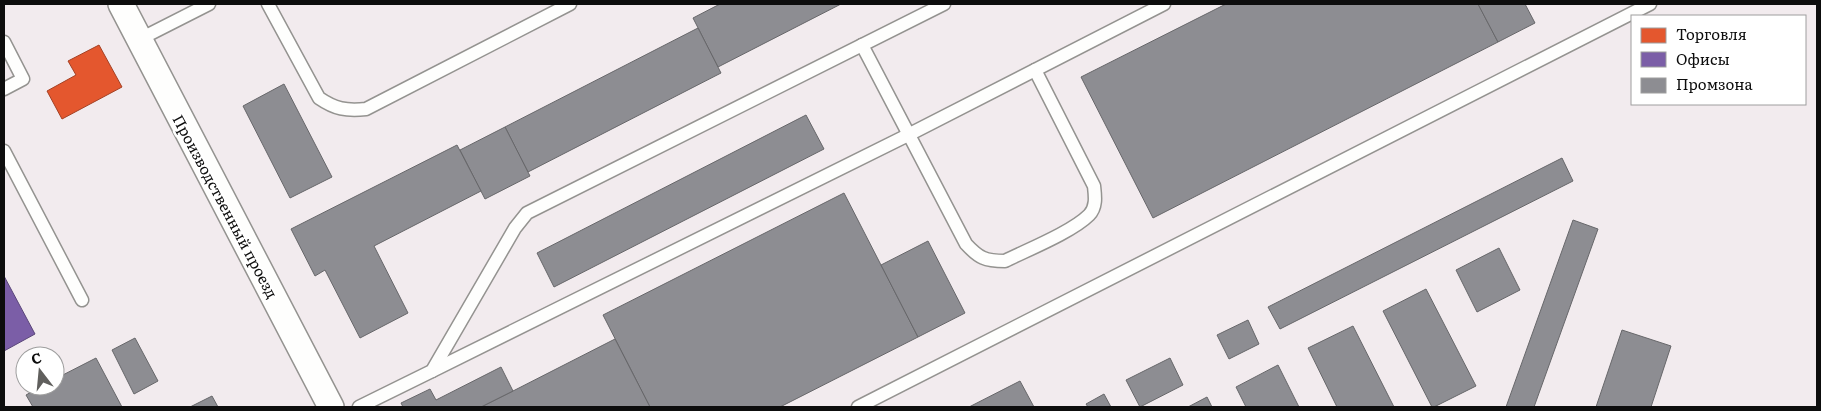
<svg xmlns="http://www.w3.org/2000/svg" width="1821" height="411" viewBox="0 0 1821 411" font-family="Literata,serif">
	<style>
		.industrial { fill: #f2ebee; fill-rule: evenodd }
		.shops { fill: #e4572e; stroke: #a44124 }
		.offices { fill: #7b5ea7; stroke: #5a4679 }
		.industry { fill: #8d8d92; stroke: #67676a }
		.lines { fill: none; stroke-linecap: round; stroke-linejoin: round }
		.lane-casing { stroke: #949390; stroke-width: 15 }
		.street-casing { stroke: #949390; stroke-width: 28 }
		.lane { stroke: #fefefd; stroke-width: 12 }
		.street { stroke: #fefefd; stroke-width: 25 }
		.labels { text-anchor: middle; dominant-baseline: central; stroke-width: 5; stroke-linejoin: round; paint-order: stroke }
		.street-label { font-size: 15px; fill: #0d0d0d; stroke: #fff }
	</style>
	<rect width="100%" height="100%" fill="#fbf8f1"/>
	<path class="industrial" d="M 4,4 L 1817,4 L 1817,407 L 4,407 ZM 1632,16 L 1805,16 L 1805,104 L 1632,104 ZM 25,356 L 55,356 L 55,386 L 25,386 Z"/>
	<polygon class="shops" points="99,45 122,87 62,119 47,91 76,75 68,61"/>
	<polygon class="offices" points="4,276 35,334 4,351"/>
	<g class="industry">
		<polygon points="720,4 841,4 718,67 693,18"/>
		<polygon points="1226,4 1478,4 1498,42 1153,218 1081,77"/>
		<polygon points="1478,4 1525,4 1535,23 1498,42"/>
		<polygon points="698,28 721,73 528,172 505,127"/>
		<polygon points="284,84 332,177 290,198 243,106"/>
		<polygon points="806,115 824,149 554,287 537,253"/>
		<polygon points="505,127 530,176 485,199 460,150"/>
		<polygon points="457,145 481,191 374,246 408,313 360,338 325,270 315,276 291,229"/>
		<polygon points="1562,158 1573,181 1280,329 1268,307"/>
		<polygon points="844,193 918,337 780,407 650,407 603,315"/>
		<polygon points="1573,220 1598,229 1534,407 1506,407"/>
		<polygon points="928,241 965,313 918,337 881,265"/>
		<polygon points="1499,248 1520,290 1477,312 1456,270"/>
		<polygon points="1426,289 1476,386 1434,407 1432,407 1383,311"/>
		<polygon points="1248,320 1259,344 1229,359 1217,335"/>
		<polygon points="1353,326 1394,407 1337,407 1308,348"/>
		<polygon points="1622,330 1671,346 1651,407 1596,407"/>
		<polygon points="135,338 158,381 134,394 112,350"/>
		<polygon points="615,339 650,407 481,407 513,391"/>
		<polygon points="96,358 122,407 33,407 26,395 42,386 55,386 55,379"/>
		<polygon points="1170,358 1183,385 1140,407 1126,380"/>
		<polygon points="1278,365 1299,407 1246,407 1236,387"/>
		<polygon points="501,367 513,391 481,407 403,407 401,403 430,389 436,400"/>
		<polygon points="1020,381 1034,407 969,407"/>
		<polygon points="1104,394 1111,407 1088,407 1086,404"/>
		<polygon points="212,396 218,407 190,407"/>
		<polygon points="1207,397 1212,407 1188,407"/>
	</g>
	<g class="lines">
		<defs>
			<g id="lane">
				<path d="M 268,4 L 319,98 C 335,109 346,111 366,109 L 570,4"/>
				<polyline points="140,39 209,4"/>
				<polyline points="4,42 23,79 4,89"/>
				<path d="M 862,45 L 966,244 C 979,258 985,261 1005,261 C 1027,250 1072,232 1089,215 C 1097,207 1095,195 1094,186 L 1035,70"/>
				<polyline points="4,151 82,300"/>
				<polyline points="432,371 908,135 1164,4"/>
				<polyline points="359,407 432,371 515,228 527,213 944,4"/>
				<polyline points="858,407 1650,4"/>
			</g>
			<polyline id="street" points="121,4 331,407"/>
		</defs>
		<use href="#lane" class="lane-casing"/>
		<use href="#street" class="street-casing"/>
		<use href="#lane" class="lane"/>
		<use href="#street" class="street"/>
	</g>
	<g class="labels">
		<g class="street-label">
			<text transform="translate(226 206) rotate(62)">Производственный проезд</text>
		</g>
	</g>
	<rect width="1821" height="411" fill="none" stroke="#0d0d0d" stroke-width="10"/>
	<rect x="1631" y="15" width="175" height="90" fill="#ffffff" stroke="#9e9e9e"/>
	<rect x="1641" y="28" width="25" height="15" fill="#e4572e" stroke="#9e9e9e"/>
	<text x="1676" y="40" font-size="15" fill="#0d0d0d">Торговля</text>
	<rect x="1641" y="52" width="25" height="15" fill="#7b5ea7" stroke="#9e9e9e"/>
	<text x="1676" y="65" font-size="15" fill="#0d0d0d">Офисы</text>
	<rect x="1641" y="78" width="25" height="15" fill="#8d8d92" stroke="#9e9e9e"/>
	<text x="1676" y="90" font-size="15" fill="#0d0d0d">Промзона</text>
	<g transform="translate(40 371) rotate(344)"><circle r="24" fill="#ffffff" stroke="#9e9e9e"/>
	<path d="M0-4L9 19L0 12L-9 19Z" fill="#605f5d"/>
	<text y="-8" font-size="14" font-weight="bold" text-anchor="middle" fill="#0d0d0d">С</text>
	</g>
</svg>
